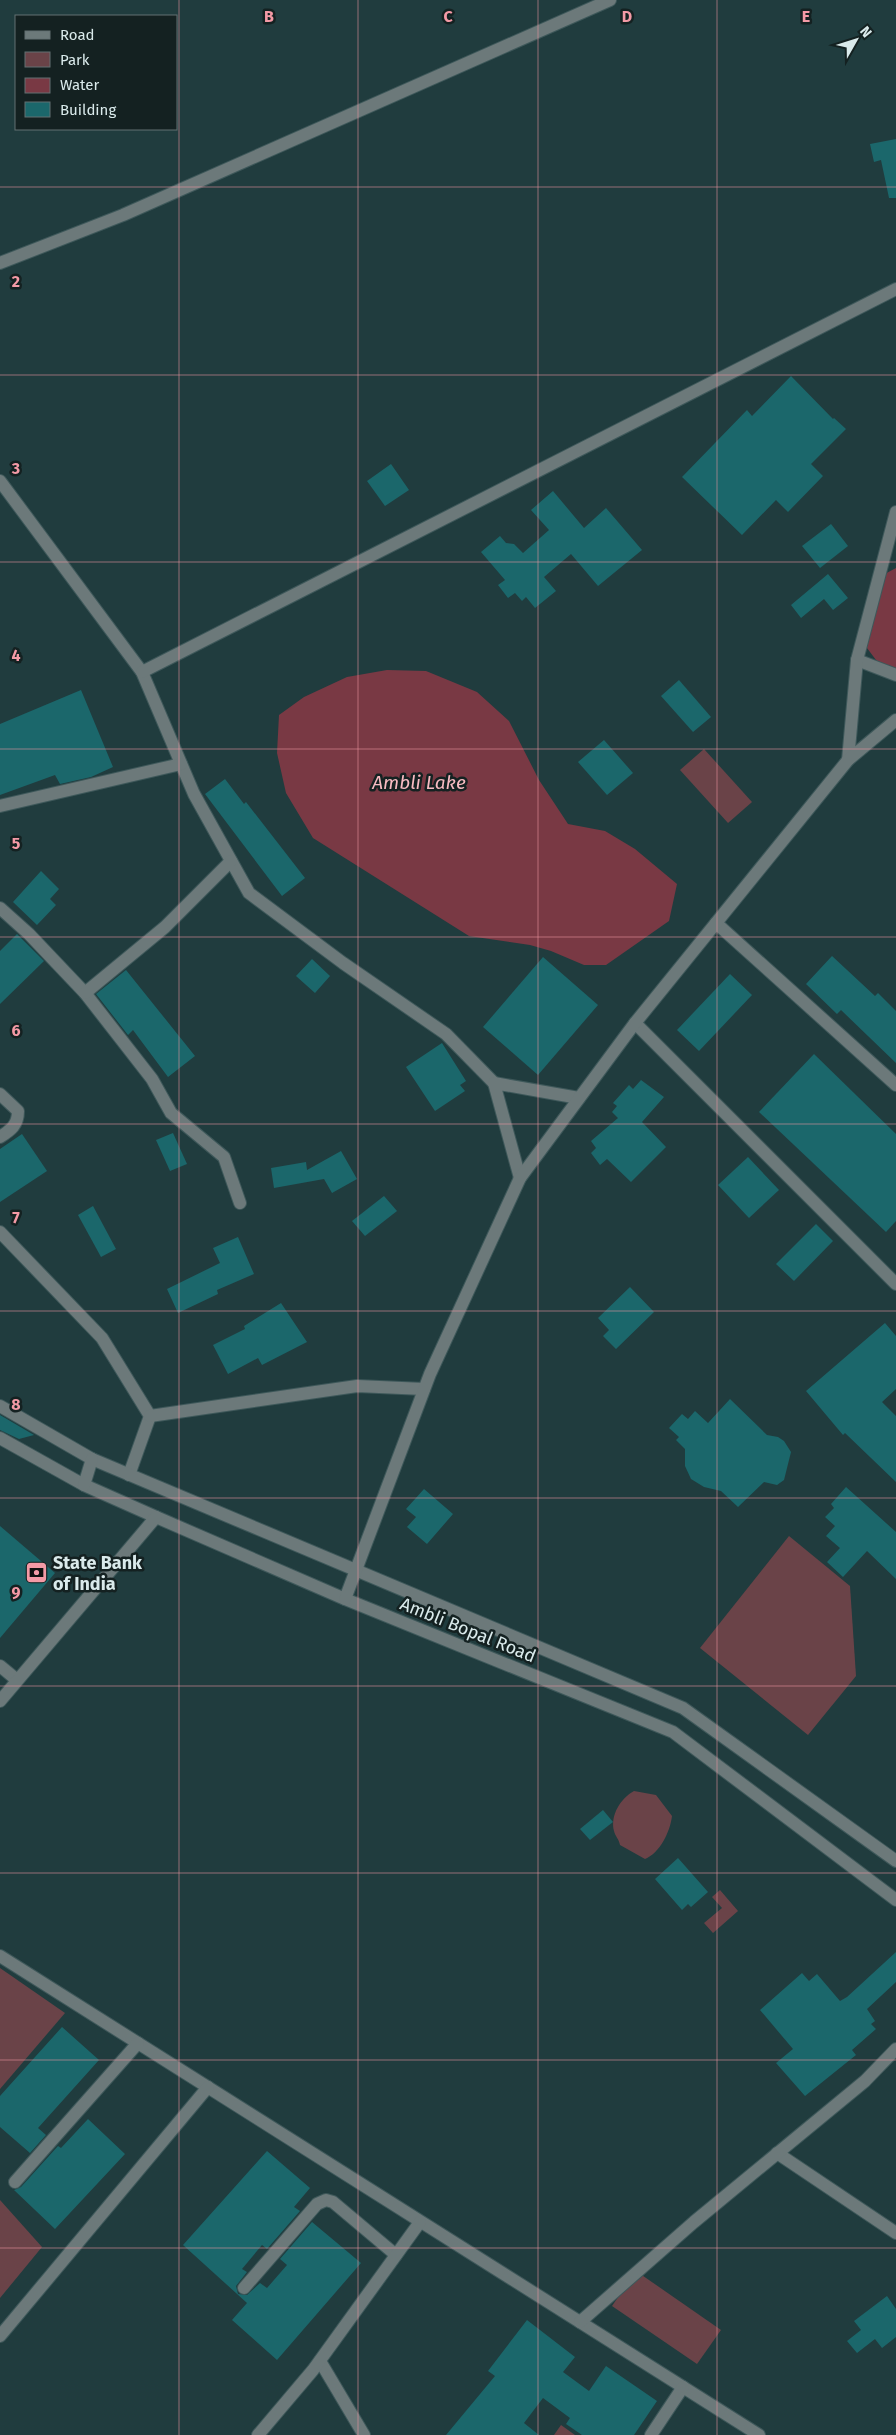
<svg xmlns="http://www.w3.org/2000/svg" width="896" height="2435" viewBox="0 0 896 2435" font-family="'Fira Sans',sans-serif">
	<style>
		.green { fill: #6a4348 }
		.water { fill: #793944 }
		.building { fill: #1b676b }
		.lines { fill: none; stroke-linecap: round; stroke-linejoin: round }
		.minor-casing { stroke: #3e585a; stroke-width: 14 }
		.minor { stroke: #6c797a; stroke-width: 12 }
		.grid { fill: none; stroke: #f49aa6; stroke-width: 1; stroke-opacity: 0.55 }
		.labels { text-anchor: middle; dominant-baseline: central; stroke-width: 5; stroke-linejoin: round; paint-order: stroke }
		.poi-label { font-size: 18px; font-weight: bold; fill: #daeaeb; stroke: #142121; text-anchor: start }
		.street-label { font-size: 18px; fill: #daeaeb; stroke: #142121 }
		.water-label { font-size: 19px; font-style: italic; fill: #f8bbc2; stroke: #142121 }
		.grid-label { font-size: 16px; text-anchor: middle; font-weight: bold; fill: #f49aa6; stroke: #142121; stroke-width: 5; stroke-linejoin: round; paint-order: stroke }
	</style>
	<rect width="100%" height="100%" fill="#203c3e"/>
	<g class="green">
		<polygon points="704,749 752,802 728,823 680,770"/>
		<polygon points="789,1536 850,1586 856,1676 808,1735 700,1648"/>
		<path d="M 634,1791 L 656,1795 L 672,1816 C 670,1832 660,1853 645,1859 L 620,1845 C 619,1839 615,1836 614,1831 C 610,1815 621,1798 634,1791 Z"/>
		<polygon points="720,1890 738,1911 713,1933 704,1923 722,1908 712,1897"/>
		<polygon points="0,1968 65,2013 0,2089"/>
		<polygon points="0,2200 42,2247 0,2298"/>
		<polygon points="636,2271 721,2330 697,2364 612,2306"/>
		<polygon points="561,2425 575,2435 554,2435"/>
	</g>
	<g class="water">
		<polygon points="896,568 896,672 882,668 864,644 881,576"/>
		<polygon points="387,670 426,671 477,692 509,721 539,780 568,824 605,831 635,849 677,884 669,921 606,965 584,965 551,951 530,945 469,936 313,838 286,793 277,753 279,715 304,697 347,677"/>
	</g>
	<g class="building">
		<polygon points="896,139 896,198 889,198 881,160 874,162 870,144"/>
		<polygon points="791,376 833,419 834,418 846,429 811,464 823,476 788,512 776,500 742,535 682,477 747,410 752,416"/>
		<polygon points="391,464 409,490 385,506 367,481"/>
		<polygon points="553,491 584,528 606,508 642,550 598,586 571,554 544,577 556,591 535,608 526,597 522,601 515,593 508,598 498,585 505,580 481,552 500,536 506,543 514,544 523,553 549,530 531,510"/>
		<polygon points="831,524 848,546 820,568 802,546"/>
		<polygon points="828,574 848,598 833,610 824,599 801,618 791,605"/>
		<polygon points="679,680 711,717 693,732 661,696"/>
		<polygon points="81,690 113,767 91,777 60,784 55,775 0,795 0,724"/>
		<polygon points="604,740 633,773 607,795 578,762"/>
		<polygon points="225,779 244,804 246,802 305,878 282,896 205,794"/>
		<polygon points="41,871 59,889 50,899 56,905 37,925 13,902"/>
		<polygon points="17,934 44,961 0,1004 0,951"/>
		<polygon points="832,956 875,996 878,993 896,1011 896,1063 841,1010 837,1014 806,984"/>
		<polygon points="543,957 598,1005 538,1075 483,1027"/>
		<polygon points="312,959 330,976 315,993 296,976"/>
		<polygon points="126,970 195,1056 168,1077 133,1030 128,1035 96,994"/>
		<polygon points="730,974 752,995 699,1051 677,1030"/>
		<polygon points="442,1043 466,1081 460,1085 465,1091 435,1111 406,1067"/>
		<polygon points="814,1054 896,1134 896,1221 886,1232 759,1112"/>
		<polygon points="641,1080 664,1097 642,1122 666,1147 631,1182 607,1159 600,1165 591,1153 596,1148 591,1141 618,1118 612,1112 617,1106 613,1103 629,1085 633,1089"/>
		<polygon points="173,1133 187,1164 170,1171 156,1140"/>
		<polygon points="22,1134 47,1171 0,1202 0,1149"/>
		<polygon points="341,1151 357,1179 332,1193 324,1179 274,1188 271,1168 306,1162 307,1170"/>
		<polygon points="748,1157 779,1190 749,1218 718,1185"/>
		<polygon points="384,1196 397,1211 365,1236 352,1221"/>
		<polygon points="93,1206 116,1249 101,1257 78,1215"/>
		<polygon points="816,1224 833,1241 794,1281 776,1264"/>
		<polygon points="238,1237 254,1274 217,1290 218,1294 178,1313 167,1289 220,1263 213,1248"/>
		<polygon points="630,1287 654,1312 616,1349 603,1336 609,1330 598,1318"/>
		<polygon points="281,1303 307,1342 262,1365 258,1358 228,1374 213,1345 245,1329 244,1326"/>
		<polygon points="885,1323 896,1336 896,1389 882,1402 896,1416 896,1482 845,1433 843,1435 806,1391"/>
		<polygon points="730,1399 767,1435 778,1437 784,1441 791,1452 784,1480 777,1485 764,1482 738,1507 721,1491 704,1487 691,1479 685,1466 685,1449 676,1440 679,1437 669,1428 682,1414 688,1419 695,1411 708,1423"/>
		<polygon points="0,1415 34,1435 19,1439 0,1430"/>
		<polygon points="846,1487 896,1532 896,1579 867,1551 843,1577 827,1562 840,1548 826,1536 835,1526 825,1517 834,1508 831,1504"/>
		<polygon points="424,1489 453,1514 427,1544 407,1527 416,1517 406,1509"/>
		<polygon points="0,1526 55,1573 0,1638"/>
		<polygon points="603,1810 613,1822 590,1840 580,1829"/>
		<polygon points="678,1858 708,1892 691,1907 688,1904 682,1910 655,1879"/>
		<polygon points="896,1952 896,1982 867,2009 875,2021 871,2024 876,2029 852,2050 856,2055 805,2096 776,2063 793,2049 760,2010 802,1973 809,1981 817,1974 840,2001 847,1997"/>
		<polygon points="62,2027 99,2060 38,2128 46,2135 30,2153 0,2127 0,2096"/>
		<polygon points="88,2119 125,2154 55,2229 14,2190 21,2187 58,2146 61,2148"/>
		<polygon points="267,2151 310,2188 294,2207 300,2211 267,2249 262,2245 242,2269 247,2272 236,2286 238,2294 247,2295 260,2283 267,2288 287,2265 280,2259 312,2222 361,2263 277,2360 232,2320 247,2303 183,2245"/>
		<polygon points="887,2296 896,2309 896,2337 882,2348 875,2339 857,2353 847,2341 861,2330 854,2321"/>
		<polygon points="527,2320 575,2357 563,2372 589,2391 606,2366 657,2401 634,2435 582,2435 566,2424 570,2418 543,2398 524,2423 539,2435 446,2435 495,2376 488,2371"/>
	</g>
	<g class="lines">
		<defs>
			<g id="minor">
				<polyline points="0,263 123,215 610,0"/>
				<polyline points="0,481 142,672 194,794 249,893 343,963 446,1034 494,1083"/>
				<polyline points="857,660 896,675"/>
				<polyline points="142,672 896,289"/>
				<polyline points="848,760 857,660 896,512"/>
				<polyline points="0,806 181,764"/>
				<polyline points="0,908 29,934 85,993 152,1079 171,1113 224,1157 240,1203"/>
				<polyline points="716,923 896,1085"/>
				<polyline points="85,993 165,927 231,861"/>
				<polyline points="635,1023 896,1284"/>
				<path d="M 0,1094 L 18,1111 C 18,1125 11,1130 0,1137"/>
				<polyline points="520,1178 494,1083 579,1098"/>
				<polyline points="0,1232 102,1338 150,1416 129,1475"/>
				<polyline points="0,1406 92,1459 683,1708 896,1861"/>
				<polyline points="150,1416 357,1386 424,1389"/>
				<polyline points="0,1438 84,1485 156,1517 345,1599 673,1732 896,1900"/>
				<polyline points="84,1485 92,1459"/>
				<polyline points="345,1599 430,1374 520,1178 635,1023 848,760 896,720"/>
				<polyline points="0,1666 17,1680"/>
				<polyline points="0,1701 156,1517"/>
				<polyline points="0,1956 759,2435"/>
				<polyline points="777,2153 896,2233"/>
				<polyline points="15,2182 138,2043"/>
				<polyline points="244,2288 317,2204 326,2200 333,2202 396,2255"/>
				<polyline points="580,2322 694,2222 865,2081 896,2049"/>
				<polyline points="0,2336 208,2087"/>
				<polyline points="320,2361 364,2435"/>
				<polyline points="258,2435 313,2370 420,2222"/>
				<polyline points="651,2435 683,2387"/>
			</g>
		</defs>
		<use href="#minor" class="minor-casing"/>
		<use href="#minor" class="minor"/>
	</g>
	<path class="grid" d="M 179,0 L 179,2435M 358,0 L 358,2435M 538,0 L 538,2435M 717,0 L 717,2435M 0,187 L 896,187M 0,375 L 896,375M 0,562 L 896,562M 0,749 L 896,749M 0,937 L 896,937M 0,1124 L 896,1124M 0,1311 L 896,1311M 0,1498 L 896,1498M 0,1686 L 896,1686M 0,1873 L 896,1873M 0,2060 L 896,2060M 0,2248 L 896,2248"/>
	<defs>
		<symbol id="bank-square" viewBox="-11 -11 22 22"><rect x="-9" y="-9" width="18" height="18" rx="4" fill="#f49aa6" stroke="#142121"/><path d="M-6-4H6V4H-6ZM0-2.3a2.3 2.3 0 1 0 0 4.6a2.3 2.3 0 1 0 0-4.6Z" fill="#111"/></symbol>
	</defs>
	<g fill-rule="evenodd">
		<use href="#bank-square" x="24" y="1560" width="25" height="25"/>
	</g>
	<g class="labels">
		<g class="poi-label">
			<text x="53" y="1563">State Bank<tspan x="53" dy="21">of India</tspan></text>
		</g>
		<g class="street-label">
			<text transform="translate(468 1630) rotate(22)">Ambli Bopal Road</text>
		</g>
		<g class="water-label">
			<text x="419" y="782">Ambli Lake</text>
		</g>
	</g>
	<g class="grid-label">
		<text x="269" y="22">B</text>
		<text x="448" y="22">C</text>
		<text x="627" y="22">D</text>
		<text x="806" y="22">E</text>
		<text x="16" y="287">2</text>
		<text x="16" y="474">3</text>
		<text x="16" y="661">4</text>
		<text x="16" y="849">5</text>
		<text x="16" y="1036">6</text>
		<text x="16" y="1223">7</text>
		<text x="16" y="1410">8</text>
		<text x="16" y="1598">9</text>
	</g>
	<rect x="15" y="15" width="162" height="115" fill="#142121" stroke="#637172"/>
	<rect x="25" y="31" width="25" height="8" fill="#6c797a" stroke="#637172"/>
	<text x="60" y="40" font-size="15" fill="#daeaeb">Road</text>
	<rect x="25" y="52" width="25" height="15" fill="#6a4348" stroke="#637172"/>
	<text x="60" y="65" font-size="15" fill="#daeaeb">Park</text>
	<rect x="25" y="78" width="25" height="15" fill="#793944" stroke="#637172"/>
	<text x="60" y="90" font-size="15" fill="#daeaeb">Water</text>
	<rect x="25" y="102" width="25" height="15" fill="#1b676b" stroke="#637172"/>
	<text x="60" y="115" font-size="15" fill="#daeaeb">Building</text>
	<g transform="translate(856 40) rotate(51)" stroke="#142121" stroke-width="4" paint-order="stroke">
	<path d="M0-4L9 19L0 12L-9 19Z" fill="#daeaeb"/>
	<text y="-8" font-size="14" font-weight="bold" text-anchor="middle" fill="#daeaeb">N</text>
	</g>
</svg>
